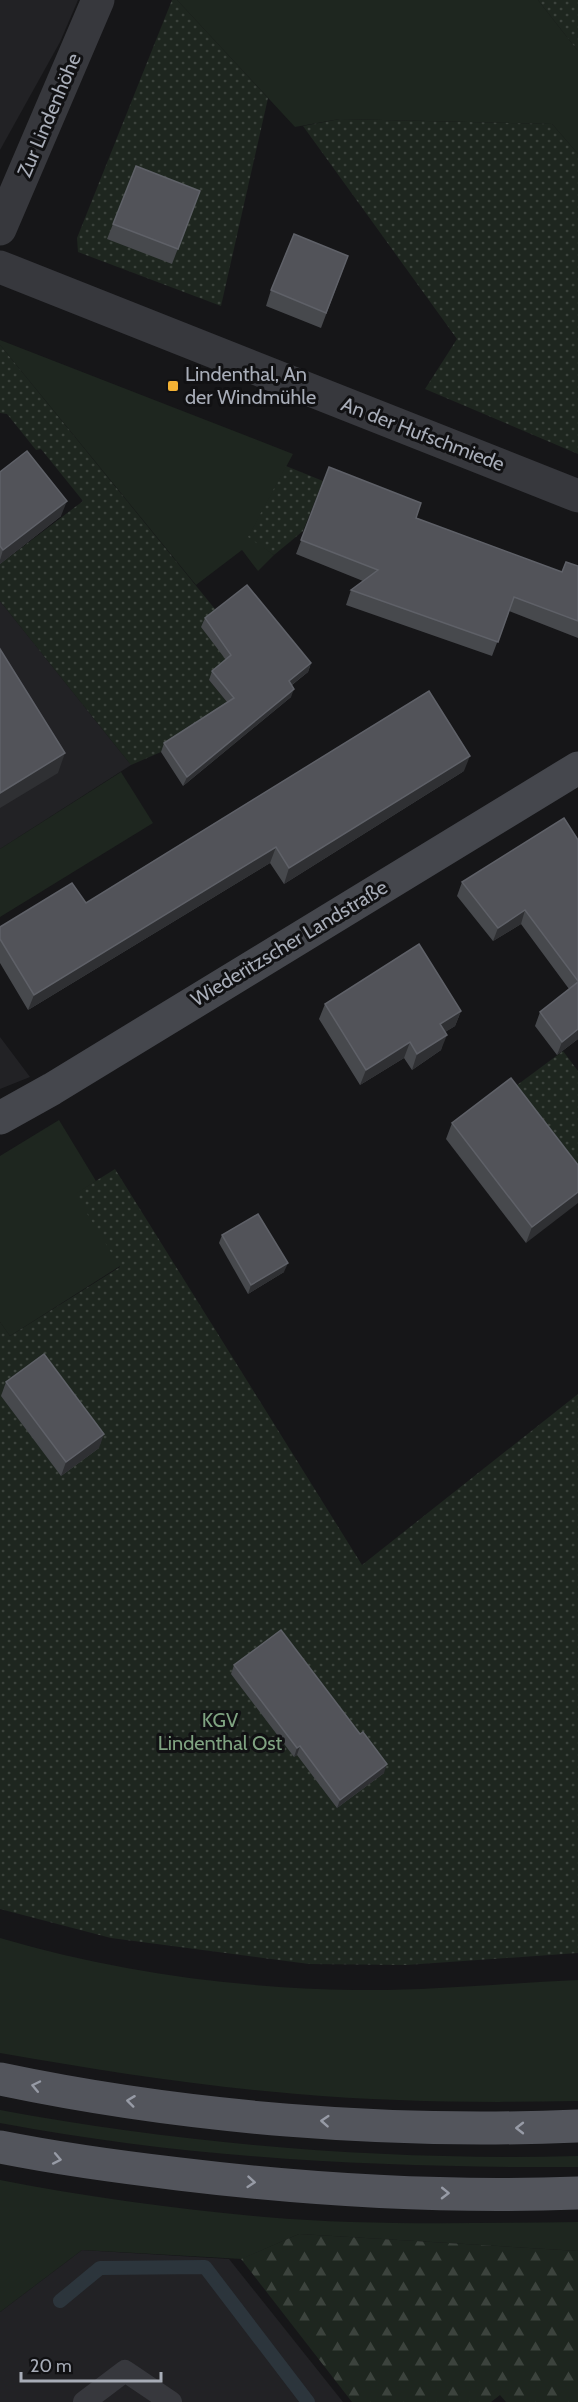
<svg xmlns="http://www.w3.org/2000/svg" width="578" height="2402" viewBox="0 0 578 2402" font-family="Cabin,sans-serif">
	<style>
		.built { fill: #222225 }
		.grass { fill: #1e261f }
		.forest { fill: url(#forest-firs) }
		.garden { fill: url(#garden-dots) }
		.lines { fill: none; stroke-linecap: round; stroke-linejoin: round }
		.stream { stroke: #2c353c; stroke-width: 14 }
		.lane { stroke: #37383d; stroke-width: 22 }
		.street { stroke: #37383d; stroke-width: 33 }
		.secondary { stroke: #45474d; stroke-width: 33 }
		.primary { stroke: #53555c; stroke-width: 33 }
		.wall { fill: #47494d }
		.shaded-wall { fill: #2f3033 }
		.building { fill: #525359; stroke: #5f6168; stroke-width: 1.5 }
		.oneway { stroke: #979ba6 }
		.poi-dot { fill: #f2b134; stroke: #111113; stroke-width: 2 }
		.labels { text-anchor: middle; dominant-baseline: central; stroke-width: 6; stroke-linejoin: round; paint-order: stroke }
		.street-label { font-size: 20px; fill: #a8adb8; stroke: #111113 }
		.poi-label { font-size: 20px; fill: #a8adb8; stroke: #111113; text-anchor: start }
		.park-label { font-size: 20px; fill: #7fa381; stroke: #111113 }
	</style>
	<defs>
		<pattern id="forest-firs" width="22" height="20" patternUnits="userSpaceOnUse" patternTransform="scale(1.5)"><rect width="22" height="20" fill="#1e261f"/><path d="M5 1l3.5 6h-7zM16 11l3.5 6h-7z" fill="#3c433d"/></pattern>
		<pattern id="garden-dots" width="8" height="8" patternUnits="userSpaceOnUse" patternTransform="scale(1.5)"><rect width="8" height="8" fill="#1e261f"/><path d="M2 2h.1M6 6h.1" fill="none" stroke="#3c433d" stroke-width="1.8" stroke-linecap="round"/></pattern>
	</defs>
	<rect width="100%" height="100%" fill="#161618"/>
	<g class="built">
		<polygon points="0,0 78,0 60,42 0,150"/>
		<polygon points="0,601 131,765 0,849"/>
		<polygon points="0,1037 30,1077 0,1089"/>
		<polygon points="82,2250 229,2259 343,2402 0,2402 0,2312"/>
	</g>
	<g class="grass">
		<polygon points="177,0 538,0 578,51 578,154 552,124 340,119 295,127"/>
		<polygon points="0,340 293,454 249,536 274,555 258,571 242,550 196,585 0,345"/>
		<polygon points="121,772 153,823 0,917 0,849"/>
		<polygon points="59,1120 96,1181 76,1194 120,1266 10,1336 0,1322 0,1156"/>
		<path d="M 0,1938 C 115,1972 235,1988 355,1990 C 429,1991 504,1983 578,1980 L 578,2101 C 484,2103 390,2102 297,2094 C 197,2086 98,2070 0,2053 Z"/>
		<path d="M 0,2110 C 190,2145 385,2161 578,2156 L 578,2167 C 384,2168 191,2159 0,2123 Z"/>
		<path d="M 0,2180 C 87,2197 176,2209 265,2217 C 369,2226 474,2223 578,2222 L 578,2251 L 299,2234 L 242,2259 L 82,2250 L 0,2312 Z"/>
	</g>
	<polygon class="forest" points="299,2234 578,2251 578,2402 506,2402 500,2395 491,2402 352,2402 241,2259"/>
	<g class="garden">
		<polygon points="172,0 177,0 268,98 221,306 78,252 77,238"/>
		<polygon points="538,0 578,0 578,51"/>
		<polygon points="340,119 552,124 578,154 578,454 425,389 457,339 303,126"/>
		<polygon points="0,345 219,614 202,627 218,649 245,649 209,680 245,724 161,752 131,765 0,601 0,564 83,501 41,449 36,450 7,414 0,413"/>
		<polygon points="286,466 323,481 303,531 274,555 248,537"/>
		<polygon points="563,1051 578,1071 578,1188 505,1094"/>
		<polygon points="115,1169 362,1565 578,1394 578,1953 406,1965 309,1964 111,1938 0,1909 0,1322 10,1336 120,1267 75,1194"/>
	</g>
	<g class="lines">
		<polyline class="stream" points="60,2301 100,2268 205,2267 308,2402"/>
		<polyline class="lane" points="84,2402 125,2371 171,2402"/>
		<g class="street">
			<polyline points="0,229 98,0"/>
			<polyline points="0,267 578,496"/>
		</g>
		<polyline class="secondary" points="0,1118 52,1089 578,768"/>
		<g class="primary">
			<path d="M 0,2079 C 185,2118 389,2134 578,2126"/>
			<path d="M 0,2147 C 60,2159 119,2167 179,2174 C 311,2190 445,2198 578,2193"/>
		</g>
	</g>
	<g class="wall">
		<polygon points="200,191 172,264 107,239 113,224"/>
		<polygon points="348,256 321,328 266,306 271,290"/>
		<polygon points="329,467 416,518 562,572 578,566 578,638 509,611 492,656 346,605 351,590 363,581 296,554"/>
		<polygon points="0,472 61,516 0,564"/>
		<polygon points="205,618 311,663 308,672 292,685 291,697 183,786 161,752 164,743 227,702 209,680 212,671 226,660 201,627"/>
		<polygon points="464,771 284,884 270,863 28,1010 0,963 0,927 86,903"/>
		<polygon points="578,840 578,1039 557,1055 535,1026 540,1012 569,989 521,924 493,941 457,896 462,882"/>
		<polygon points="325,1004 461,1011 455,1026 445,1032 441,1050 412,1070 404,1058 360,1085 319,1019"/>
		<polygon points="452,1123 578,1165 526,1243 446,1139"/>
		<polygon points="222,1235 284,1272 248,1294 219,1243"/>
		<polygon points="6,1382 99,1448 61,1476 1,1396"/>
		<polygon points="234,1665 384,1773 337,1808 297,1755 294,1757 231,1674"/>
	</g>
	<g class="shaded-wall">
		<polygon points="67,501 61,516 0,564 0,560 3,550"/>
		<polygon points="311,663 308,672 285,690 289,681"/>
		<polygon points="294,689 291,697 183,786 187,777"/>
		<polygon points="65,753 58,773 0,808 0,793"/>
		<polygon points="470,756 464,771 284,884 289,868"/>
		<polygon points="276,847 270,863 28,1010 34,995"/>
		<polygon points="525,910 521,924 493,941 498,928"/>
		<polygon points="461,1011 455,1026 434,1039 440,1024"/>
		<polygon points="578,1029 578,1039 557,1055 562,1042"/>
		<polygon points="447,1035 441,1050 412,1070 417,1054"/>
		<polygon points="410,1042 404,1058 360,1085 366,1070"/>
		<polygon points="578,1192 578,1203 526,1243 532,1227"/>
		<polygon points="288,1263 284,1272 248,1294 251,1285"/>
		<polygon points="104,1434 99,1448 61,1476 66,1462"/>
		<polygon points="300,1746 297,1755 294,1757 297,1748"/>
		<polygon points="387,1764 384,1773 337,1808 340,1800"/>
	</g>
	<g class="building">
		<polygon points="136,166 200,191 178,249 113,224"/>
		<polygon points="294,234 348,256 326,313 271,290"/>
		<polygon points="27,451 67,501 3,550 0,546 0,472"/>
		<polygon points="329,467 421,503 416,518 562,572 566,562 578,566 578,621 514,597 498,642 351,590 378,570 301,540"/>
		<polygon points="247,585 311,663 289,681 294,689 187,777 164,743 234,698 212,671 231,655 205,618"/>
		<polygon points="0,649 65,753 0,793"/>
		<polygon points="429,691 470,756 289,868 276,847 34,995 0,939 0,927 72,883 86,903"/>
		<polygon points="564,818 578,840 578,981 525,910 498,928 462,882"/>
		<polygon points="419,944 461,1011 440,1024 447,1035 417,1054 410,1042 366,1070 325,1004"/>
		<polygon points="578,982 578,1029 562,1042 540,1012"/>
		<polygon points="511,1078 578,1165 578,1192 532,1227 452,1123"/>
		<polygon points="258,1214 288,1263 251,1285 222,1235"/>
		<polygon points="44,1354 104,1434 66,1462 6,1382"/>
		<polygon points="281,1630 360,1734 363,1732 387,1764 340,1800 300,1746 297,1748 234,1665"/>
	</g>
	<defs><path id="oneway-chevron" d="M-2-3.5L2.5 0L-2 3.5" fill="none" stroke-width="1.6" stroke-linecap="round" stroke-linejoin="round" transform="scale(1.5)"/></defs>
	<g class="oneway">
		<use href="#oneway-chevron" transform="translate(36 2086) rotate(-168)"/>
		<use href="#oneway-chevron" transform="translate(131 2101) rotate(-173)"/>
		<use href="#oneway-chevron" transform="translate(325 2121) rotate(-176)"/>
		<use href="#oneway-chevron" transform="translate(520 2128) rotate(-180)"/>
		<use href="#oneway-chevron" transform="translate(57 2159) rotate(11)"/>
		<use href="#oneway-chevron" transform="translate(251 2182) rotate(5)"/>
		<use href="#oneway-chevron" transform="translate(445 2193) rotate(1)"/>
	</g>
	<rect class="poi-dot" x="167" y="380" width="12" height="12" rx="3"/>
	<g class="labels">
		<g class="street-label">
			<text transform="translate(49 115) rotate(-67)">Zur Lindenhöhe</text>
			<text transform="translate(423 434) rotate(21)">An der Hufschmiede</text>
			<text transform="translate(289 943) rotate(-31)">Wiederitzscher Landstraße</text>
		</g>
		<g class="poi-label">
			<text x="185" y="374">Lindenthal, An<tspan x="185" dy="23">der Windmühle</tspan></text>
		</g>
		<g class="park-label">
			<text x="220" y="1720">KGV<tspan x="220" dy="23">Lindenthal Ost</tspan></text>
		</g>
	</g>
	<path d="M21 2372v9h140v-9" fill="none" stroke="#a8adb8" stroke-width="3"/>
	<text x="30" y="2372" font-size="18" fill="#a8adb8" stroke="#111113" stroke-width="4.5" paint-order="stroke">20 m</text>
</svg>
